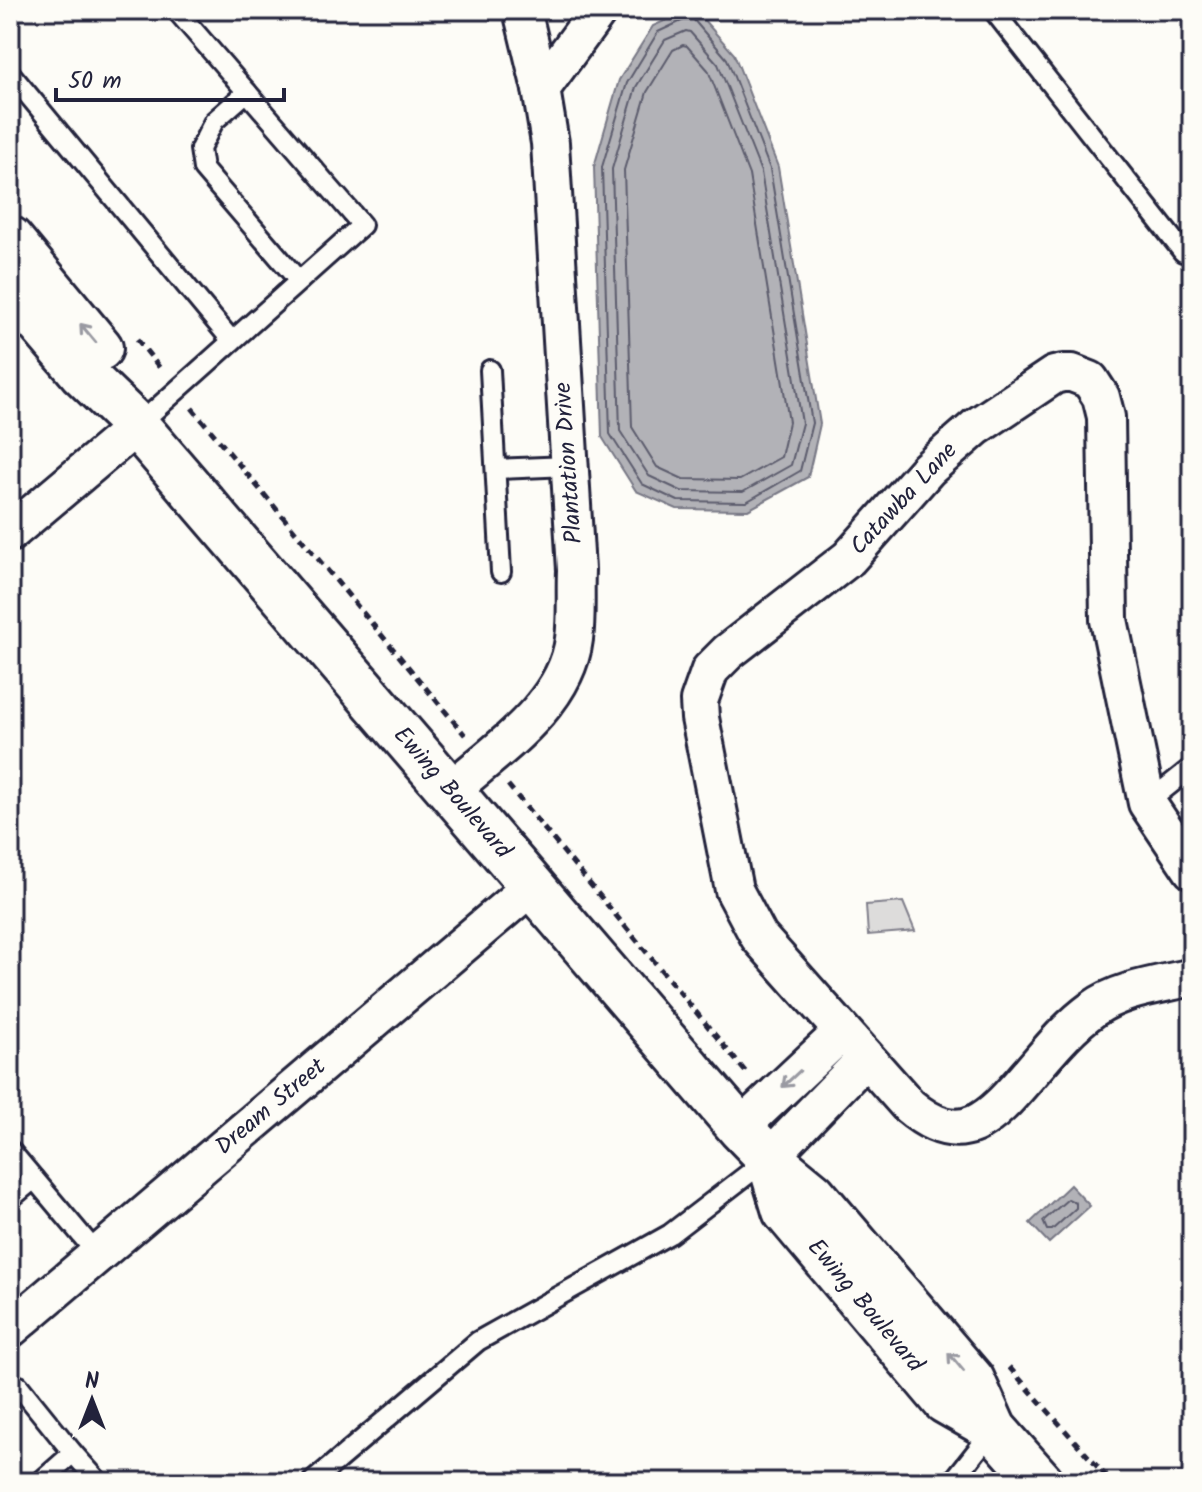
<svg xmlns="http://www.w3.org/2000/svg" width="1202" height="1492" viewBox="0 0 1202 1492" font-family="Kalam,sans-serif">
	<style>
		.green { fill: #dddcdb; stroke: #807f8b; stroke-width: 2 }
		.water { fill: #b2b2b7; stroke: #787885; stroke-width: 2 }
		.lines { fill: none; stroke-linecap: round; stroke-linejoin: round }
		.shore { stroke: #5c5c6d; stroke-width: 2 }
		.service-casing { stroke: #22223b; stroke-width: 24 }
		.minor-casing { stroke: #22223b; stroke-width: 42 }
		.tertiary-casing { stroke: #22223b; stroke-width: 50 }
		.path { stroke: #22223b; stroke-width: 5; stroke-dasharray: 8 6; stroke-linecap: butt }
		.service { stroke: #fdfcf7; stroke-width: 18 }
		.minor { stroke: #fdfcf7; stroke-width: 36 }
		.tertiary { stroke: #fdfcf7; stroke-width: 44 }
		.oneway { stroke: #9a9aa2 }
		.labels { text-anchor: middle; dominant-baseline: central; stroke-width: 6; stroke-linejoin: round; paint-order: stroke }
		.street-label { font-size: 24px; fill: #22223b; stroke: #fdfcf7 }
	</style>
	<rect width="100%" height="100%" fill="#fdfcf7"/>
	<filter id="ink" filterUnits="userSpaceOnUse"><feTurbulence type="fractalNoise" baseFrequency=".0125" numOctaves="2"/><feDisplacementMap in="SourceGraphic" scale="16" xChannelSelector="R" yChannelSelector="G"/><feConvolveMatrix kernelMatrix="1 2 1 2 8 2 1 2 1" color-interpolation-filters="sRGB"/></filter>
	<g filter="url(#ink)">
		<polygon class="green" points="903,902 915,931 868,935 866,905"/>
		<g class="water">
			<polygon points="689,10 695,10 734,54 778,167 820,424 808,477 748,510 677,509 636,491 602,437 594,167 619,80 653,26"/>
			<polygon points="1070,1185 1090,1206 1049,1243 1030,1223"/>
		</g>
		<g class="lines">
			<g class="shore">
				<polygon points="688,18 693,19 727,59 770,169 812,423 800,471 746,502 678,501 642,484 610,434 602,167 627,83 658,32"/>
				<polygon points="686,31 690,32 718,64 761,172 802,423 791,465 743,492 681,491 649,476 620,431 612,169 636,87 665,40"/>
				<polygon points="683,45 687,46 708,70 749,175 789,422 781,457 740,480 683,479 657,467 632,427 624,170 647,92 673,50"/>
				<polygon points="1068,1199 1076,1203 1076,1208 1052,1230 1047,1230 1043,1221"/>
			</g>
			<defs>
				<g id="service">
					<polyline points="993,10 1183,252"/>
					<polyline points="10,73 232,341"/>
					<polyline points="247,92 214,121 200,149 203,169 299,281"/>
					<polyline points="490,370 501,572"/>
					<polyline points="137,426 362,225 176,10"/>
					<polyline points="496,469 569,466"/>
					<polyline points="1147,803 1192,767"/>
					<polyline points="10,1150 98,1255"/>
					<polyline points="10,1199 34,1179"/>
					<polyline points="19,1386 73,1453"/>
					<polyline points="10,1481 11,1482"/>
					<polyline points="40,1482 73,1453 99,1482"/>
					<polyline points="312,1482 478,1341 670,1234 769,1158"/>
					<polyline points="952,1482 994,1429"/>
				</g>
				<g id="minor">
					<polyline points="541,89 599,10"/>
					<polyline points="10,533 137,426"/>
					<path d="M 451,790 C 496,750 566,705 574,639 C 577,616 575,593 576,570 L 550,143 L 541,89 L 522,10"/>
					<path d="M 1192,870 L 1147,803 L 1109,620 L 1106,417 L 1101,397 L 1090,380 L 1072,373 L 1063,373 L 1054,375 L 976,427 L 928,469 L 849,558 L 728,652 L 710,670 L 699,701 L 700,718 L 734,890 L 759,937 L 909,1106 C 963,1152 992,1117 1029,1074 C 1049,1051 1068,1027 1093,1009 C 1120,989 1160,985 1192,977"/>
					<polyline points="740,1128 842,1032"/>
					<polyline points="769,1158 866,1058"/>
					<polyline points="10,1329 533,885"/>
				</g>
				<g id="tertiary">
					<polyline points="10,239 100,348"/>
					<polyline points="10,288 82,373 137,426 740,1128 769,1158 813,1194 972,1380 994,1429 1041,1482"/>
					<polyline points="769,1158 785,1211 945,1401 994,1429"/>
				</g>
			</defs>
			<use href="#service" class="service-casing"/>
			<use href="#minor" class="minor-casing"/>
			<use href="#tertiary" class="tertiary-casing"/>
			<g class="path">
				<polyline points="10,194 20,205"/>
				<polyline points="137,339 163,372"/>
				<polyline points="192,408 465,735"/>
				<polyline points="508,785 749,1076"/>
				<polyline points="1009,1367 1111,1482"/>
			</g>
			<use href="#service" class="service"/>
			<use href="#minor" class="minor"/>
			<use href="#tertiary" class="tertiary"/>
		</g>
		<defs><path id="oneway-shaft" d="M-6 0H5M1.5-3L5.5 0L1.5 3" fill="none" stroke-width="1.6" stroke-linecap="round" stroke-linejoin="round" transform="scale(2)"/></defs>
		<g class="oneway">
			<use href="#oneway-shaft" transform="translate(88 333) rotate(-130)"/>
			<use href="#oneway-shaft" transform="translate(791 1079) rotate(137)"/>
			<use href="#oneway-shaft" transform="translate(956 1362) rotate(-130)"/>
		</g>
	</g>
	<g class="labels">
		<g class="street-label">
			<text transform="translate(569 463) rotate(-94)">Plantation Drive</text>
			<text transform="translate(904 499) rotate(-47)">Catawba Lane</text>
			<text transform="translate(452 793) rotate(49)">Ewing Boulevard</text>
			<text transform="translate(271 1107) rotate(-40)">Dream Street</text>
			<text transform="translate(865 1306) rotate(50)">Ewing Boulevard</text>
		</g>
	</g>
	<rect width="1202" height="1492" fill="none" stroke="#fdfcf7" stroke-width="40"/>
	<rect x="20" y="20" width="1162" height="1452" fill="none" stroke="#22223b" stroke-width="3" filter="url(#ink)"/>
	<g transform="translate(92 1400)" stroke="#fdfcf7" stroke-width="6" paint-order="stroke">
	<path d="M0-6L14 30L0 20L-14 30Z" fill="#22223b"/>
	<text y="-12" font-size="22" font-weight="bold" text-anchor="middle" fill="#22223b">N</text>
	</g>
	<path d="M56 88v12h228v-12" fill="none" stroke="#22223b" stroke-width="4"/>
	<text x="68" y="88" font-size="24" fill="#22223b" stroke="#fdfcf7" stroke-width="6" paint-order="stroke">50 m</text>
</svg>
